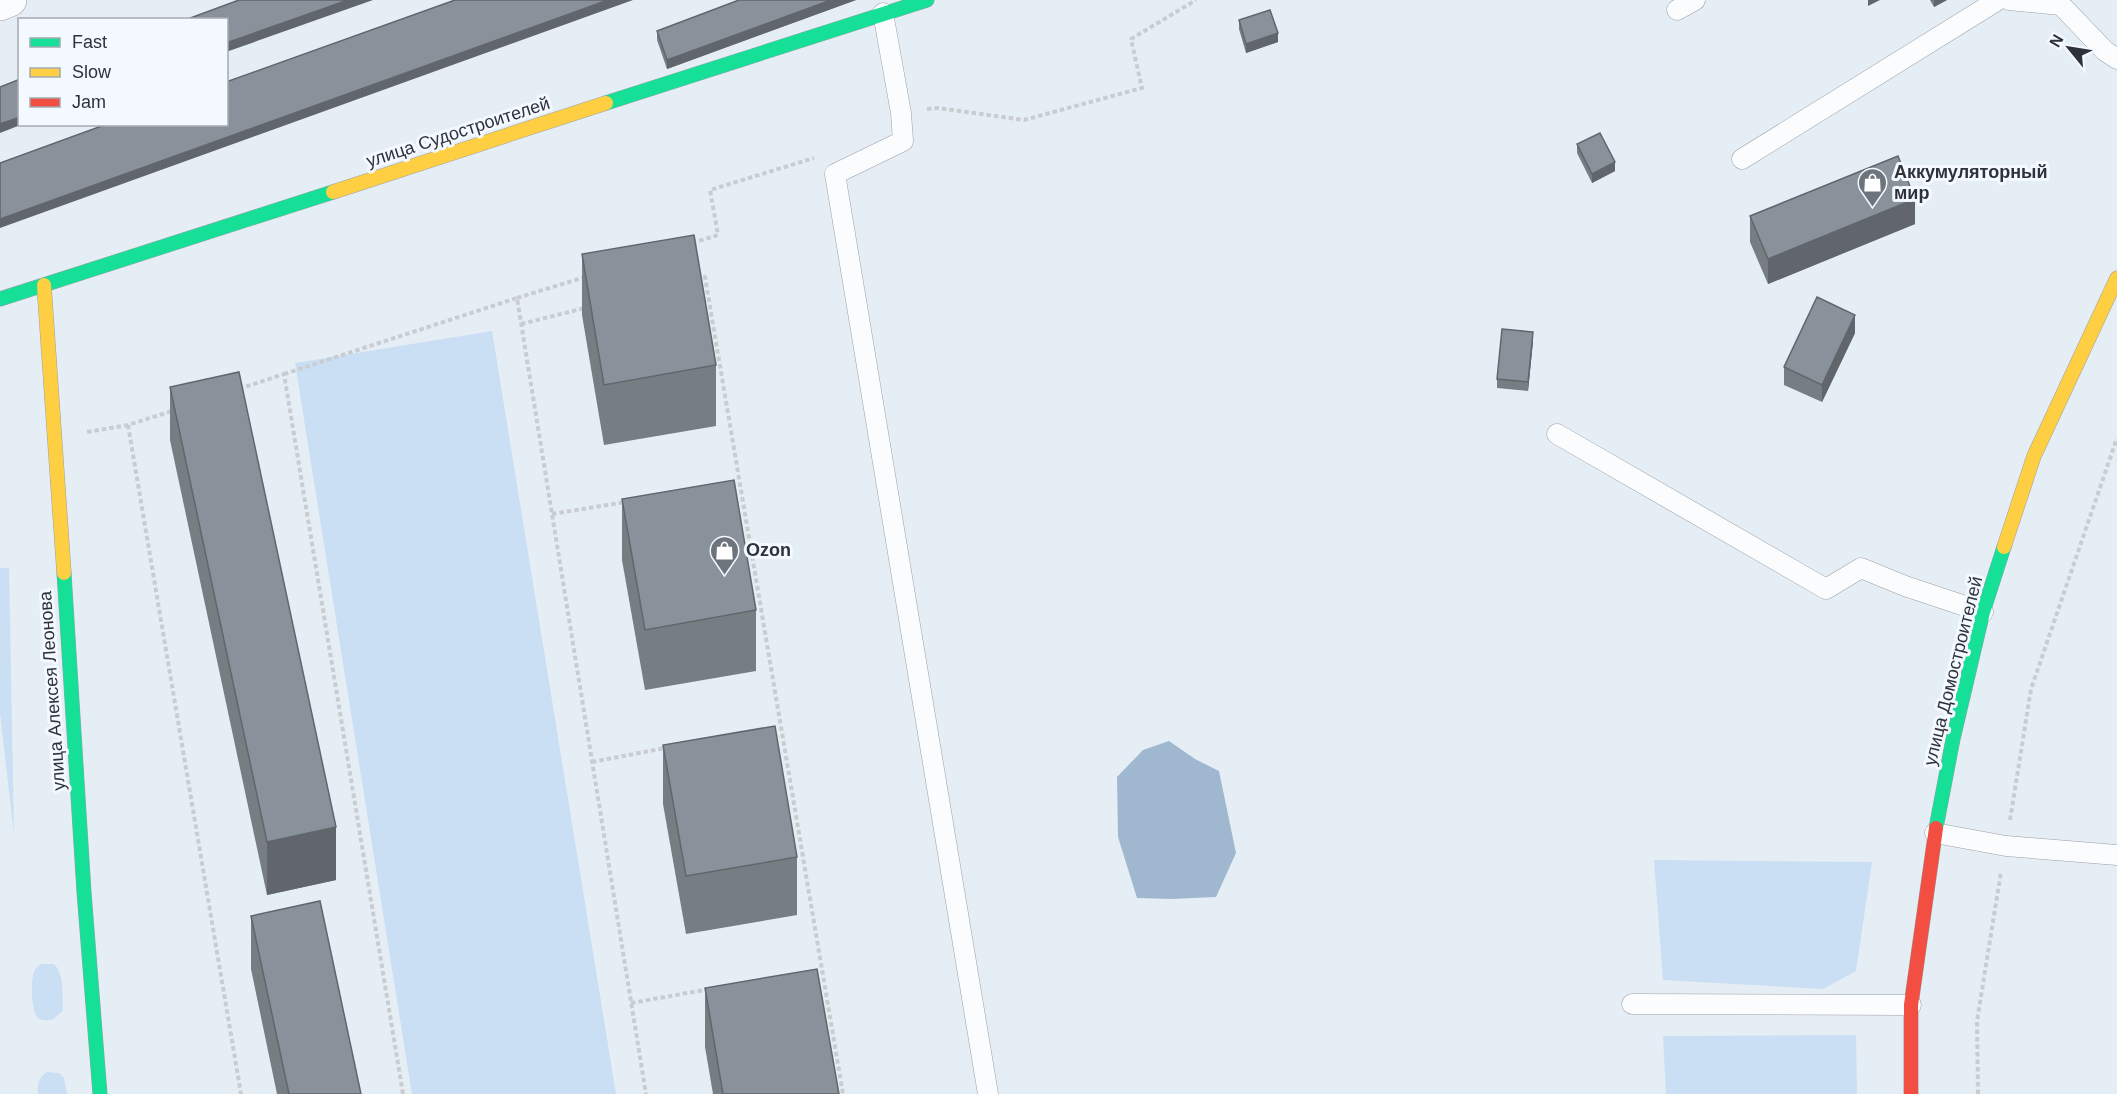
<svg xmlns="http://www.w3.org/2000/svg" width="2117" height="1094" viewBox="0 0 2117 1094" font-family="Arial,sans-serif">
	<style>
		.green { fill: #cadff3 }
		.water { fill: #a0b8cf }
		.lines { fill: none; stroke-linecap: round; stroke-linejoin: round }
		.lane-casing { stroke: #9ba1a7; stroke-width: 21 }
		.street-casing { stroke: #9ba1a7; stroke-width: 34 }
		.fast-casing { stroke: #9ba1a7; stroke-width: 15 }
		.slow-casing { stroke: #9ba1a7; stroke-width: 15 }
		.jam-casing { stroke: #9ba1a7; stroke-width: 15 }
		.path { stroke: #cacdcf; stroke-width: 4; stroke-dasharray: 4.5 3; stroke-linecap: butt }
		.lane { stroke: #fbfcfe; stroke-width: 20 }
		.street { stroke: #fbfcfe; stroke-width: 33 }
		.fast { stroke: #16e098; stroke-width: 14 }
		.slow { stroke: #ffcf43; stroke-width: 14 }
		.jam { stroke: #f24e42; stroke-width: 14 }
		.wall { fill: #767e84 }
		.shaded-wall { fill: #60666c }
		.building { fill: #89929a; stroke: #60666c; stroke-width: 1.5 }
		.labels { text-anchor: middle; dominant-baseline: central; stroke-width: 6; stroke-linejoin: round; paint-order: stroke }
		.street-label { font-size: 18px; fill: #2e3339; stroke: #f3f9ff }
		.poi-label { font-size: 18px; font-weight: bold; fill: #2e3339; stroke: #f3f9ff; text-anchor: start }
	</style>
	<rect width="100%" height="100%" fill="#e5edf5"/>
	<g class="green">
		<polygon points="492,331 616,1094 412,1094 295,363"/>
		<polygon points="0,568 9,568 14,835 0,713"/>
		<polygon points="1654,860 1872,862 1856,971 1823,989 1663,980"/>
		<path d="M 41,964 L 54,964 C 65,975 62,996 63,1011 L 52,1020 C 47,1020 42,1021 38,1018 C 31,1012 30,978 35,970 C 36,967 39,966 41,964 Z"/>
		<polygon points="1856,1035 1857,1094 1666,1094 1663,1036"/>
		<path d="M 47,1072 L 59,1073 L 64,1078 L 67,1094 L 38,1094 C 37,1084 39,1078 47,1072 Z"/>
	</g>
	<polygon class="water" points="1169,741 1195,759 1219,771 1236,853 1216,897 1171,899 1137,898 1118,837 1117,777 1143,750"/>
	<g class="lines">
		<defs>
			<g id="lane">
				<polyline points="2009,0 2061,5"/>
				<polyline points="2060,0 2061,5 2105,51 2117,59"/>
				<polyline points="1677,10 1695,0"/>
				<polyline points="883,13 901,113 903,141 835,174 988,1094"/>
				<polyline points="1742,159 1998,0"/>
				<polyline points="1557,434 1826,589 1861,568 1905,586 1983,612"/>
				<polyline points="1935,833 2006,846 2117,855"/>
				<polyline points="1632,1004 1911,1005"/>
			</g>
			<polyline id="street" points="0,4 10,0"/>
			<g id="fast">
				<polyline points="606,103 927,0"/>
				<polyline points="0,299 333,192"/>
				<polyline points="64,573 84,892 100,1094"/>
				<polyline points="1936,828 1953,739 1983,612 2004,547"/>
			</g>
			<g id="slow">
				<polyline points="333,192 606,103"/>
				<polyline points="44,285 64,573"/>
				<polyline points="2004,547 2034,456 2117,278"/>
			</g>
			<polyline id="jam" points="1911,1094 1911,1005 1936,828"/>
		</defs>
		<use href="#lane" class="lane-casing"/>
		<use href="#street" class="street-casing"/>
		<use href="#fast" class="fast-casing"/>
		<use href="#slow" class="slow-casing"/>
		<use href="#jam" class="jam-casing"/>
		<g class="path">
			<polyline points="927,109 938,108 1024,120 1142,88 1131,39 1196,0"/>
			<polyline points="692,243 718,235 710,190 814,158"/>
			<polyline points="696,279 705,277 843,1094"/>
			<polyline points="517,298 585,277"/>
			<polyline points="521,324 585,308"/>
			<polyline points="284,374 517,298 646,1094"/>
			<polyline points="239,389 284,374 403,1094"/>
			<polyline points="128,425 241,1094"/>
			<polyline points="87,432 128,425 175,410"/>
			<polyline points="552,514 626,502"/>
			<polyline points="592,762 665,748"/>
			<polyline points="2010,820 2031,689 2117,438"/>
			<polyline points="631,1003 710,989"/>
			<polyline points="1978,1094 1977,1021 2001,872"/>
		</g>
		<use href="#lane" class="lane"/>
		<use href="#street" class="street"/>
		<use href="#fast" class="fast"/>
		<use href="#slow" class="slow"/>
		<use href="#jam" class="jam"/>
	</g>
	<g class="wall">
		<polygon points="739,0 856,0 667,69 657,40 657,31"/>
		<polygon points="1930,0 1947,0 1934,7"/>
		<polygon points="1239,20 1278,42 1246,53 1239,29"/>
		<polygon points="1577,144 1615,171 1592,183 1577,153"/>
		<polygon points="1750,216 1915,224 1768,284 1750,242"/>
		<polygon points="582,254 716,365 716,426 604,445 582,315"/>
		<polygon points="1855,333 1822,402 1784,385 1784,367"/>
		<polygon points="1533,341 1528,391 1497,388 1497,379"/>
		<polygon points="170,387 336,880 267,895 170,440"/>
		<polygon points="622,499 756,610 756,671 645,690 622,560"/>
		<polygon points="663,745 797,857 797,915 686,934 663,804"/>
		<polygon points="251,916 361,1094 277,1094 251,969"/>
		<polygon points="705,988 839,1094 713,1094 705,1047"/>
	</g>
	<g class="shaded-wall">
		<polygon points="348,0 373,0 226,52 226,43"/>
		<polygon points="608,0 633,0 0,228 0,219"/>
		<polygon points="831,0 856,0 667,69 667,60"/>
		<polygon points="1868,0 1880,0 1868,6"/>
		<polygon points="1934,0 1947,0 1934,7"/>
		<polygon points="1278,33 1278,42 1246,53 1246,44"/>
		<polygon points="20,117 20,124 23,124 0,133 0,124"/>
		<polygon points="1615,162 1615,171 1592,183 1592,174"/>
		<polygon points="1915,199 1915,224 1768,284 1768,259"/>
		<polygon points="1855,315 1855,333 1822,402 1822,385"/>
		<polygon points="1533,332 1533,341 1528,391 1528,382"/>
		<polygon points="336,827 336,880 267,895 267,842"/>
	</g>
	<g class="building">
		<polygon points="239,0 348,0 226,43 226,20 185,20"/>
		<polygon points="455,0 608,0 0,219 0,163 107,124 226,124 226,82"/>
		<polygon points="739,0 831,0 667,60 657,31"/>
		<polygon points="1270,10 1278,33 1246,44 1239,20"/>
		<polygon points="20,79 20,117 0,124 0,87"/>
		<polygon points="1600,133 1615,162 1592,174 1577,144"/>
		<polygon points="1898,156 1915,199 1768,259 1750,216"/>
		<polygon points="694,235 716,365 604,385 582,254"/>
		<polygon points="1817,297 1855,315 1822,385 1784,367"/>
		<polygon points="1502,329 1533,332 1528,382 1497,379"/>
		<polygon points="239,372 336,827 267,842 170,387"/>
		<polygon points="734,480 756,610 645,630 622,499"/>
		<polygon points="775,726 797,857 686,876 663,745"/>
		<polygon points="320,901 361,1094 289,1094 251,916"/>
		<polygon points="817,969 839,1094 723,1094 705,988"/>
	</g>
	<defs>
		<symbol id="shop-pin" viewBox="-11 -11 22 30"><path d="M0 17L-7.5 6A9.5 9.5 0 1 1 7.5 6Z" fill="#6e747b" stroke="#f3f9ff"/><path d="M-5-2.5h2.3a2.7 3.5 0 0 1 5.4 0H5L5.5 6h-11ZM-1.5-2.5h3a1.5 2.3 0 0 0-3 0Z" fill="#fff"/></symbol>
	</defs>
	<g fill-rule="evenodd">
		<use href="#shop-pin" x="1856" y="166" width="33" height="45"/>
		<use href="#shop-pin" x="708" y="534" width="33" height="45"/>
	</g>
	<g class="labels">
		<g class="street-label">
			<text transform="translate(458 132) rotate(-18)">улица Судостроителей</text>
			<text transform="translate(1953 671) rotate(-76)">улица Домостроителей</text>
			<text transform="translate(52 691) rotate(-94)">улица Алексея Леонова</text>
		</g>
		<g class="poi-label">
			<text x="1894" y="172">Аккумуляторный<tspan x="1894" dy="21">мир</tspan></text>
			<text x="746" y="550">Ozon</text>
		</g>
	</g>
	<rect x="18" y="18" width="210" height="108" fill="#f3f9ff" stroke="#a4aab0" stroke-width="1.5"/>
	<rect x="30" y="38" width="30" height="9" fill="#16e098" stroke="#a4aab0" stroke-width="1.5"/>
	<text x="72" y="48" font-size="18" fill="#2e3339">Fast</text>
	<rect x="30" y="68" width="30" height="9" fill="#ffcf43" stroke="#a4aab0" stroke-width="1.5"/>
	<text x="72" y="78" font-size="18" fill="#2e3339">Slow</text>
	<rect x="30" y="98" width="30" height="9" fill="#f24e42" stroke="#a4aab0" stroke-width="1.5"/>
	<text x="72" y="108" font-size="18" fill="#2e3339">Jam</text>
	<g transform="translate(2069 48) rotate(300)" stroke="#f3f9ff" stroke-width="4.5" paint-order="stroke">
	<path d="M0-4.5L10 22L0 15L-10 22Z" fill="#2e3339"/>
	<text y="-9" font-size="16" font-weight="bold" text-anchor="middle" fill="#2e3339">N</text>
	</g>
</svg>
